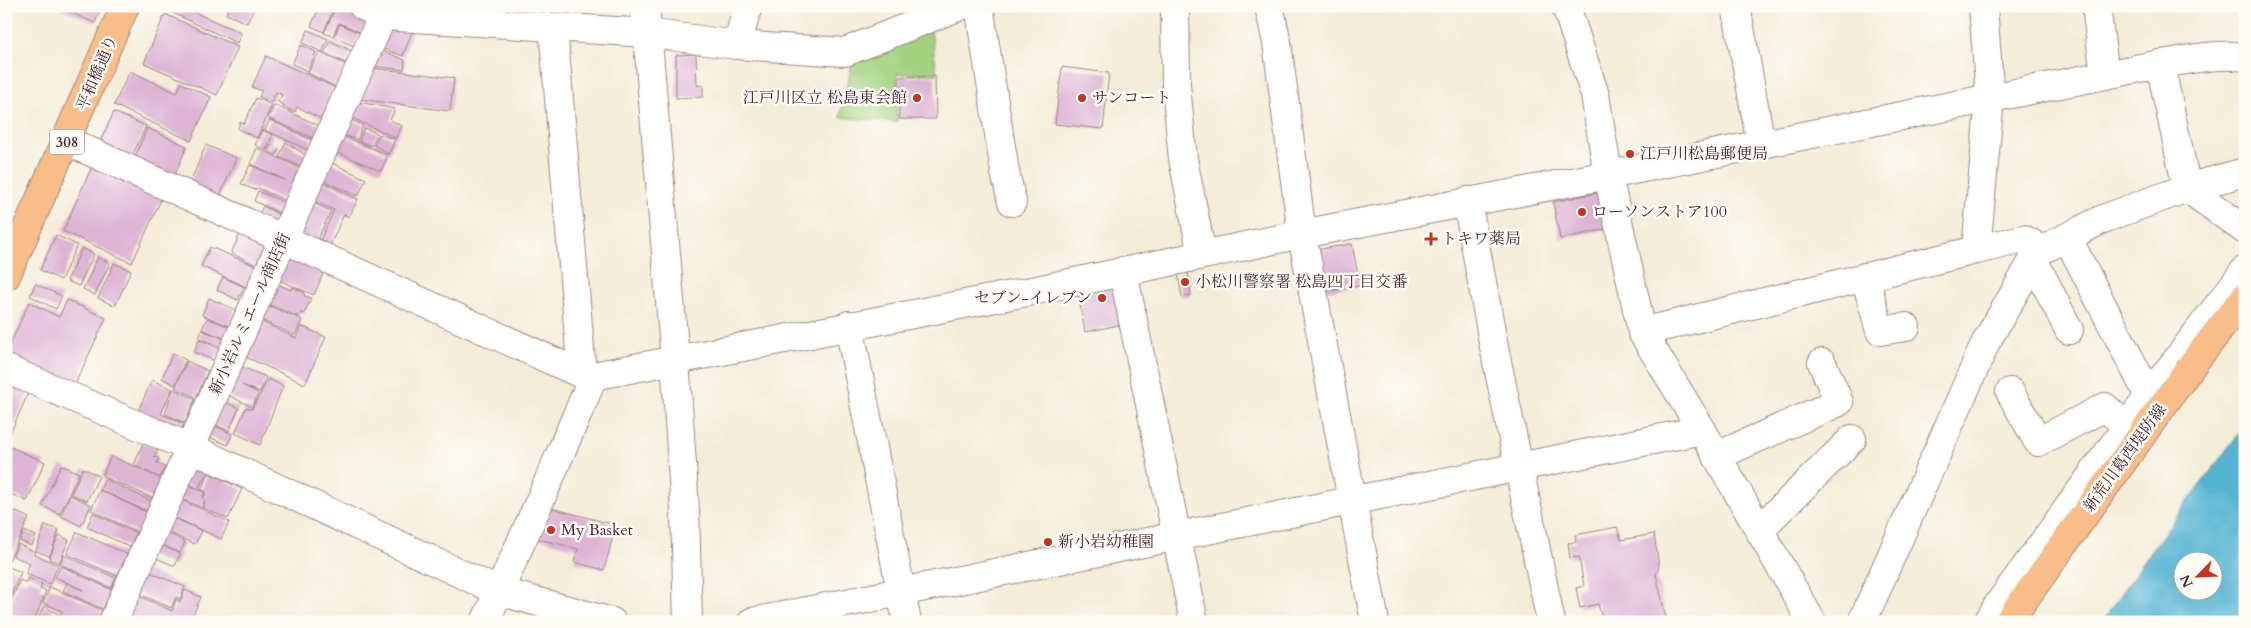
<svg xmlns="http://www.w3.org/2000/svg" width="2251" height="628" viewBox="0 0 2251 628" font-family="Cardo,'Noto Serif JP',serif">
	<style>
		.green { fill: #a2d280; stroke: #767856 }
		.water { fill: #54b4d2; stroke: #4f6a7e; fill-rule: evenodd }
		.building { fill: #deb4d5 }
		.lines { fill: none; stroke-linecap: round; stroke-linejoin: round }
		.minor-casing { stroke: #9e8680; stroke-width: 30 }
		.major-casing { stroke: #9e8680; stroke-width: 30 }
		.minor { stroke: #fff; stroke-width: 28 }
		.major { stroke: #f8bd89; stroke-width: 28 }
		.poi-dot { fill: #c8321e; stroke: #fdfcf7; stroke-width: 2 }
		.labels { text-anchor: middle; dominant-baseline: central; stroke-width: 5; stroke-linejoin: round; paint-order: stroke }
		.shield { fill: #fdfcf7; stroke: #806168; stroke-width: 1 }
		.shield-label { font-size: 15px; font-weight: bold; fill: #4a1f2b }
		.street-label { font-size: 16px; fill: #4a1f2b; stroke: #fdfcf7 }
		.poi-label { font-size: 16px; fill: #4a1f2b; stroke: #fdfcf7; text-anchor: start }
	</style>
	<rect width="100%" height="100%" fill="#fdfcf7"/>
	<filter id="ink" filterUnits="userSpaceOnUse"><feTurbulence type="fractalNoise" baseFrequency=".02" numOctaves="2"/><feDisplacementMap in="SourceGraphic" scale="10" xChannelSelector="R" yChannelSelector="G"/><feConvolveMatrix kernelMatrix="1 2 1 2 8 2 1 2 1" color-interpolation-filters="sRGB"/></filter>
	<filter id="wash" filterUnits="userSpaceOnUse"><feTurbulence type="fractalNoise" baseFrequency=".0096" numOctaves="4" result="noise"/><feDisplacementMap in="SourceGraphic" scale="20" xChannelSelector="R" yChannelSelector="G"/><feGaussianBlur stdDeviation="1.12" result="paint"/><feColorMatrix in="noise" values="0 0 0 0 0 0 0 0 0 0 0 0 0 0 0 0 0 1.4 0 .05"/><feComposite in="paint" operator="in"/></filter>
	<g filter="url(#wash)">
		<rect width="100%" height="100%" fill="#f3ecd6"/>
		<polygon class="green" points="930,25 937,74 897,74 897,122 840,117 853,60"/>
		<path class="water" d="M 2245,425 L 2245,622 L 2102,622 L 2151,551 ZM 2184,560 L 2214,560 L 2214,590 L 2184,590 Z"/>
		<g id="blocks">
			<g class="building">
				<polygon points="56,6 102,6 95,23"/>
				<polygon points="158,6 197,6 194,12 241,33 237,43"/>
				<polygon points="230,6 255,6 247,23 226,14"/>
				<polygon points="320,6 335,6 324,32 311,26"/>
				<polygon points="336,6 346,6 368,19 362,33 339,23 333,36 324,33"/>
				<polygon points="165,14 238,47 217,95 144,63"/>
				<polygon points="340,24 360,33 354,46 334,37"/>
				<polygon points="400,27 412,32 403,56 381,48 388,32"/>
				<polygon points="308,30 328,39 322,52 302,43"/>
				<polygon points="330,41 352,51 346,63 324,53"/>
				<polygon points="301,45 316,52 308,71 292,64"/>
				<polygon points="381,50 405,60 404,70 374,66"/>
				<polygon points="319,52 347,65 336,87 308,73"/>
				<polygon points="696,54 697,86 703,85 703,97 676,98 676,55"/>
				<polygon points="266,56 336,88 322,119 297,107 295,112 283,107 284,105 278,102 282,95 276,92 272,102 259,97 262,91 252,87"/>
				<polygon points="1062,67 1109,73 1103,129 1055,124"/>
				<polygon points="373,68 454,78 450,111 358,99"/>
				<polygon points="130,71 177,93 181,83 211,97 191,141 114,105"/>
				<polygon points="935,76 936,119 899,119 899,77"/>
				<polygon points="256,98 272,105 257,138 238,129 240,122 244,124"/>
				<polygon points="358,102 395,109 390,120 402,126 396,138 350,117"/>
				<polygon points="274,105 320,126 315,139 268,118"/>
				<polygon points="114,112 146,126 131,158 99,144"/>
				<polygon points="270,120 312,140 308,150 265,130"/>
				<polygon points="351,120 363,125 357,140 344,135"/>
				<polygon points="147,128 187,146 173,179 133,161"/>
				<polygon points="364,128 377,133 372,146 359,141"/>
				<polygon points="262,130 273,135 266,150 255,145"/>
				<polygon points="379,134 395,139 389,154 374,145"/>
				<polygon points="341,135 388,155 381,171 334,151"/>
				<polygon points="286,142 307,156 302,167 279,157"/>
				<polygon points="271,144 279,149 276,155 267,151"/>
				<polygon points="206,145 236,158 218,201 188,187"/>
				<polygon points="257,148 302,169 286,201 257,188 255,190 241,184 250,165 285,180 250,164"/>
				<polygon points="94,162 163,195 132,263 63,231"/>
				<polygon points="330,162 366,179 358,196 322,180"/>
				<polygon points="321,181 358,199 349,217 344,214 329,248 319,243 334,210 312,200"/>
				<polygon points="258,191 285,203 280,213 254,201"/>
				<polygon points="1598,193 1600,195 1607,229 1560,239 1553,202"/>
				<polygon points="312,202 331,211 316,242 302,235 299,229"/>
				<polygon points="263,206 280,215 275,227 257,219"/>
				<polygon points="241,232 268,244 258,266 231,253"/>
				<polygon points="56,235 77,245 61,280 40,270"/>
				<polygon points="1352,244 1360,286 1321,292 1314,250"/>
				<polygon points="210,247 258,267 248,288 201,266"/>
				<polygon points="82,248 94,254 79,286 67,281"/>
				<polygon points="290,256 324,271 314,295 274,278"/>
				<polygon points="98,257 110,263 95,295 83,289"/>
				<polygon points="114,263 131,271 115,306 98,298"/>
				<polygon points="1188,273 1191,295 1182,297 1178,274"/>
				<polygon points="223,277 244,287 238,300 217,290"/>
				<polygon points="272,282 291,290 292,287 305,293 304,296 311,298 304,314 301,312 299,317 263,302"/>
				<polygon points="35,284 62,296 56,309 30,296"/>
				<polygon points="1112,288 1124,324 1085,332 1078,294"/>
				<polygon points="209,298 236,310 229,326 202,315"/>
				<polygon points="67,300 106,318 74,386 6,354 29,302 59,317"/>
				<polygon points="262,303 302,320 295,335 256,318"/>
				<polygon points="207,318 229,327 224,338 202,329"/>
				<polygon points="255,319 296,338 301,326 326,337 305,384 239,354"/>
				<polygon points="202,330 224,339 221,347 199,338"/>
				<polygon points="199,339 220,349 215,361 194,352"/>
				<polygon points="173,353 186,360 175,385 162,378"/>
				<polygon points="187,361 208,371 196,397 175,388"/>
				<polygon points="235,364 266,377 260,392 242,385 258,393 252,407 224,393"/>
				<polygon points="268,379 283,386 260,445 235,433 246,407 252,409"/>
				<polygon points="152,380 172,389 161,414 184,424 178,437 135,418"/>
				<polygon points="6,381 29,391 6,443"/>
				<polygon points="173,389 195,399 185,423 165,414"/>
				<polygon points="219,400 239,408 229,431 209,422"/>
				<polygon points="209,423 232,434 228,445 204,435"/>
				<polygon points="143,443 158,449 154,457 159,458 157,463 165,467 160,477 134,465"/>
				<polygon points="8,446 45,462 27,501 6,492 6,451"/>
				<polygon points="111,456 161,479 152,498 102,476"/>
				<polygon points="190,463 207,472 198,489 181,480"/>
				<polygon points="61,465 79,473 60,514 42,506"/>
				<polygon points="83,468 99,476 87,501 71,494"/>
				<polygon points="209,473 242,489 228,519 203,508 205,500 202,508 176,496 182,482 205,492 203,499 206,492 201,489"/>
				<polygon points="105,479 151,501 146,511 100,490"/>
				<polygon points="100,490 146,512 137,532 91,510"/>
				<polygon points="70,495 91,505 81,526 61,516"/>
				<polygon points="175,497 229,522 221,539 167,514"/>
				<polygon points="6,507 29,518 6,567"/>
				<polygon points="547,507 616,525 604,570 574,562 578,549 535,538"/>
				<polygon points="93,513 136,533 130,547 87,527"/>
				<polygon points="167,515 202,531 195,544 161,529"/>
				<polygon points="45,525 59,530 50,556 36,551"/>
				<polygon points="1617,527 1621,540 1654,534 1659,566 1656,574 1667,622 1603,622 1598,604 1580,608 1576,588 1584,586 1579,557 1570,558 1568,543 1576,542 1575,535"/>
				<polygon points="161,530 185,542 180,553 155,542"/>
				<polygon points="24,531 36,536 32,546 20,541"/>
				<polygon points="77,532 127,554 117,576 67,554"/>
				<polygon points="59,535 69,540 59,563 49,559"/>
				<polygon points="155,542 180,554 175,566 149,555"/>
				<polygon points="18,544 35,552 34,554 58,565 50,584 26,574 30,563 13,556"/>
				<polygon points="64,555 116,578 111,588 60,564"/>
				<polygon points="61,566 112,590 103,609 63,591 67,583 83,590 55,577"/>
				<polygon points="9,567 21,572 6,606 6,568"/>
				<polygon points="145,570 185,587 180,599 176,597 171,608 135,592"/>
				<polygon points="28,578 42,584 40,589 46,591 34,622 6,622 6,612 20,580 26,583"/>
				<polygon points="50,587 102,610 97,622 69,622 59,617 62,611 43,603"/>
				<polygon points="185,590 201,597 190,622 132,622 124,618 135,594 172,611 176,599 180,602"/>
				<polygon points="44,606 58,614 54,622 36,622"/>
			</g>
		</g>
	</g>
	<g filter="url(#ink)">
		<use href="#blocks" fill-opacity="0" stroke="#9e8680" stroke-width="1"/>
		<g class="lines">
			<defs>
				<g id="minor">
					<polyline points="363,6 383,16 647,33 737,45 845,52 960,6"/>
					<polyline points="645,6 675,360 685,510 688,622"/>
					<polyline points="979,6 1005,172 1012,202"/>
					<polyline points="1175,6 1176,85 1183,159 1202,255"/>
					<polyline points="1269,6 1277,43 1302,234 1375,622"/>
					<polyline points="1566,6 1595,95 1608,175 1642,332 1702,430 1812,622"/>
					<polyline points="1736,6 1761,144"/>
					<polyline points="1983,6 1990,98 1976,250 2023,239 2031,243 2038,252"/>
					<polyline points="2096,6 2105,75"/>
					<polyline points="553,27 582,374"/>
					<polyline points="737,45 748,6"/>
					<polyline points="2160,64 2187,188 2245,230"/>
					<path d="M 67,141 L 588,377 L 1032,291 L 1302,234 L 1608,175 L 2160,64 C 2188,60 2216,53 2245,57"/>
					<polyline points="1467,201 1494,347 1551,622"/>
					<polyline points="2067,237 2149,396"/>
					<polyline points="2033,259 2069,330"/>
					<polyline points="1123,271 1194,622"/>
					<polyline points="1865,277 1880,331 1906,327"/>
					<polyline points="849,325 907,622"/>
					<polyline points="1642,332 1976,250"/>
					<polyline points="6,369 191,448 498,591 612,622"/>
					<polyline points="2010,392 2038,442 2105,407 2127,427"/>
					<polyline points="1717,456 1839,402 1822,363"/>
					<polyline points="1760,529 1852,439"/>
					<polyline points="113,622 387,6"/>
					<polyline points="485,622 542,496 589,387 588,377"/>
					<polyline points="752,622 1702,430"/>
					<polyline points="1862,622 1986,342 2038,252 2103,219 2187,188 2245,172"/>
					<polyline points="1988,622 1998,605 2149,396 2245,270"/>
				</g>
				<g id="major">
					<polyline points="6,276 125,6"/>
					<polyline points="2008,622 2194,362 2245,297"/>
				</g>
			</defs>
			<use href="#minor" class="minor-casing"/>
			<use href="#major" class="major-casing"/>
			<use href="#minor" class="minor"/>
			<use href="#major" class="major"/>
		</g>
	</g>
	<g class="poi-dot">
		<circle cx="917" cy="98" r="5"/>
		<circle cx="1082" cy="98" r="5"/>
		<circle cx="1630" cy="154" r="5"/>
		<circle cx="1582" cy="212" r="5"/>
		<path d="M1428.5 231.5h5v5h5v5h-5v5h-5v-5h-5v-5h5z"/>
		<circle cx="1185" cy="282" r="5"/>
		<circle cx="1102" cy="298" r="5"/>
		<circle cx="551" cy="530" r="5"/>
		<circle cx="1048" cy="542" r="5"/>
	</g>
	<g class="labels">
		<rect class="shield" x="49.5" y="129.5" width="35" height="25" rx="4"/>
		<g class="shield-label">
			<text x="67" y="142">308</text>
		</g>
		<g class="street-label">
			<text transform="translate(97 73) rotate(-67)">平和橋通り</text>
			<text transform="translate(250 314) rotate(-66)">新小岩ルミエール商店街</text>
			<text transform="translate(2125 458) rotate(-54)">新荒川葛西堤防線</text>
		</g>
		<g class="poi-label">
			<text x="907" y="98" text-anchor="end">江戸川区立 松島東会館</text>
			<text x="1092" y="98">サンコート</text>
			<text x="1640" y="154">江戸川松島郵便局</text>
			<text x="1592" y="212">ローソンストア100</text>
			<text x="1441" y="239">トキワ薬局</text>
			<text x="1195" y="282">小松川警察署 松島四丁目交番</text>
			<text x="1092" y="298" text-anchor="end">セブン-イレブン</text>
			<text x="561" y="530">My Basket</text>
			<text x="1058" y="542">新小岩幼稚園</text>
		</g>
	</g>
	<rect width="2251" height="628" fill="none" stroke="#fdfcf7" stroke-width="25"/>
	<g transform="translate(2198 576) rotate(246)"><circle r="24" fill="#fdfcf7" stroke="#b5a4a5"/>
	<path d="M0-4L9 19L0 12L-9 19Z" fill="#c8321e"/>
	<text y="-8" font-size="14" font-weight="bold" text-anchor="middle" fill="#4a1f2b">N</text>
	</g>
</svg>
